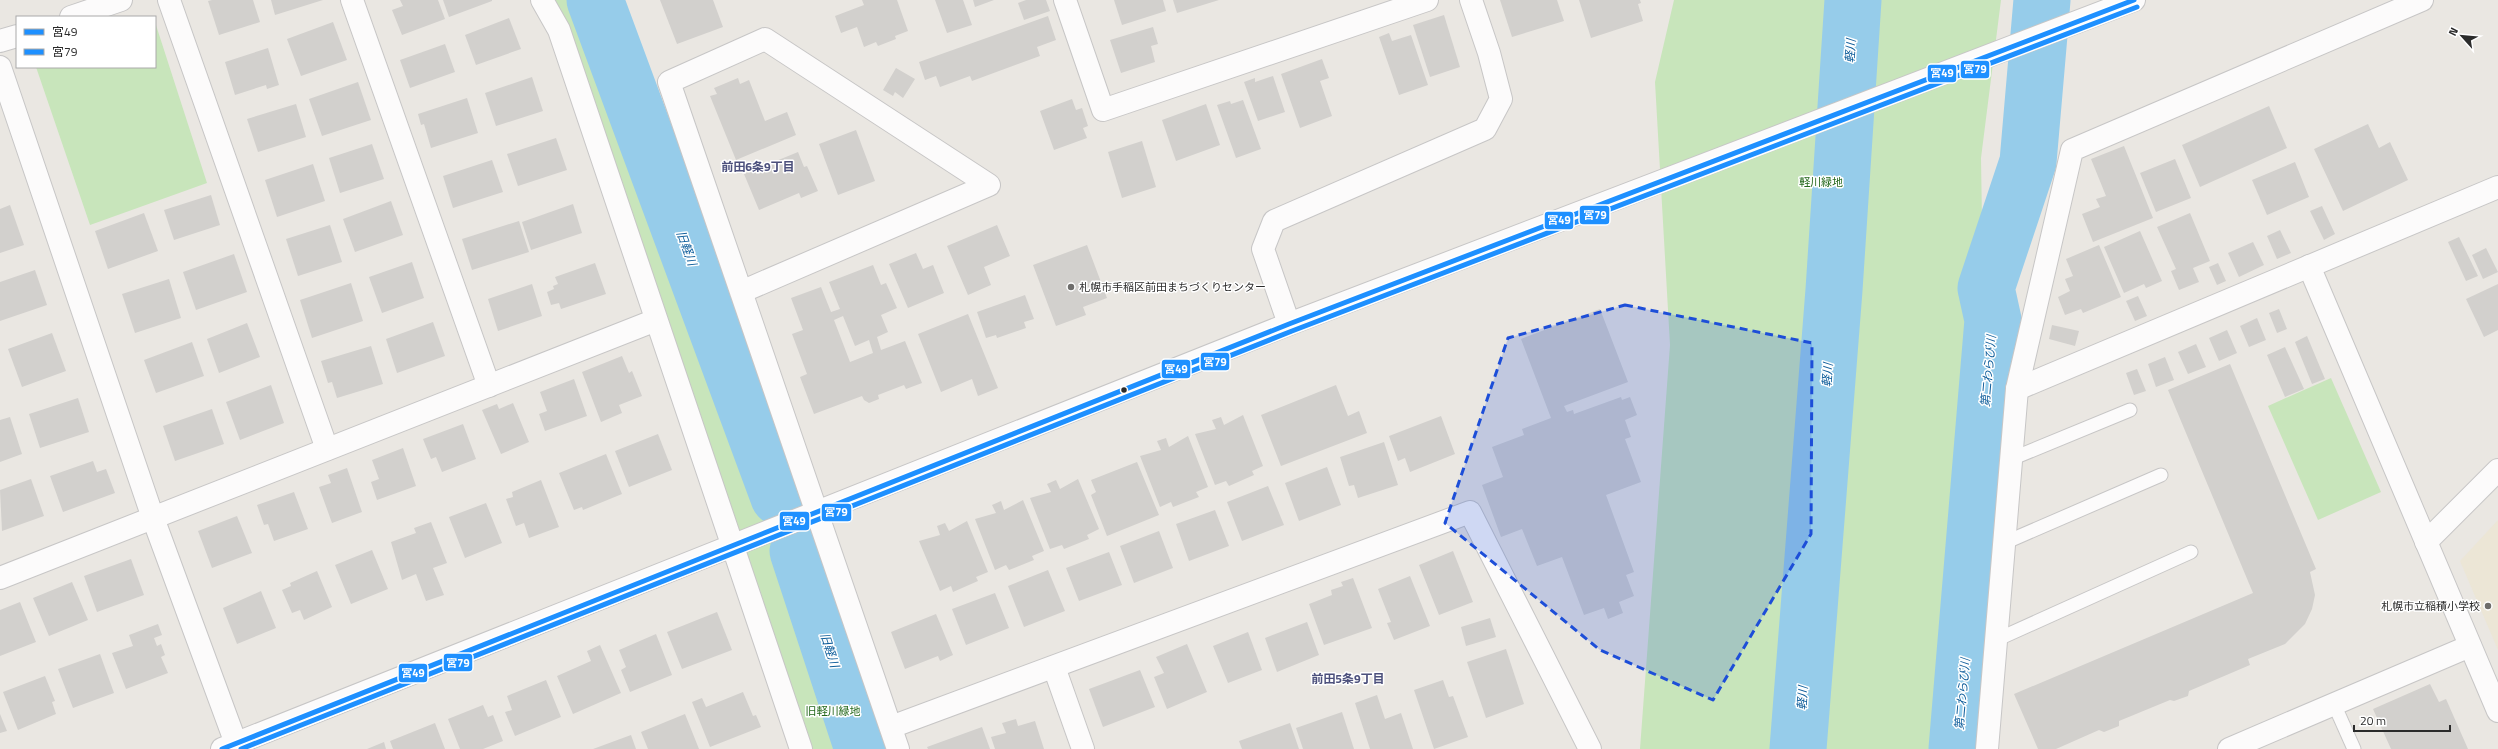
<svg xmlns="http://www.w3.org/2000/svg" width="2498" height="749" viewBox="0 0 2498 749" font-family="'Titillium Web','Noto Sans JP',sans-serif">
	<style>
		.education { fill: #ece6d6 }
		.green { fill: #c8e5bb }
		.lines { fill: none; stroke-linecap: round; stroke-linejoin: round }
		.river { stroke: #96ccea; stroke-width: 57 }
		.building { fill: #d2d0cd; fill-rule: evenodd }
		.service-casing { stroke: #c7c6c6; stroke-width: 15 }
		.minor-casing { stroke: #c7c6c6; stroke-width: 24 }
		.secondary-casing { stroke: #c7c6c6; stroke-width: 24 }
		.service { stroke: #fcfbfb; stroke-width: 13 }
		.minor { stroke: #fcfbfb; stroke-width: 22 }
		.secondary { stroke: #fcfbfb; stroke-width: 22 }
		.bus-1-casing { stroke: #fff; stroke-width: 8 }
		.bus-2-casing { stroke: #fff; stroke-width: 8 }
		.bus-1 { stroke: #1e90ff; stroke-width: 5 }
		.bus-2 { stroke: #1e90ff; stroke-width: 5 }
		.marked { fill: #1d4ed8; fill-opacity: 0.2; stroke: #1d4ed8; stroke-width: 3; stroke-dasharray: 8 5; stroke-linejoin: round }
		.poi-dot { fill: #6e6d6b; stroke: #fff; stroke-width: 1.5 }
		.bus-dot { fill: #2b2b2b; stroke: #fff; stroke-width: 1.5 }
		.labels { text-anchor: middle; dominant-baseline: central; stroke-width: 3; stroke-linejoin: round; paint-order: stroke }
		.park-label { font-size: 11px; fill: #24681b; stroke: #fff }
		.poi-label { font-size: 11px; fill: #2b2b2b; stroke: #fff; text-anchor: start }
		.water-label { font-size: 12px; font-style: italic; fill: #0f5e9b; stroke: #fff }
		.neighbourhood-label { font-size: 12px; font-weight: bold; fill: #4c507c; stroke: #fff }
		.line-badge { stroke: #fff; stroke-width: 1.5 }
		.badge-label { font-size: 11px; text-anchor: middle; font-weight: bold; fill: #fff }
	</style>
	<rect width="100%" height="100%" fill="#eae7e2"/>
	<polygon class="education" points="2498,520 2498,650 2460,561"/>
	<g class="green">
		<polygon points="552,0 620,0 884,749 809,749"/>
		<polygon points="1674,0 2001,0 1981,158 1985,411 1957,749 1640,749 1670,345 1655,82"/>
		<polygon points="155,22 207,183 90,225 36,67 155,67"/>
		<polygon points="2331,378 2381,492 2318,520 2268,406"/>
	</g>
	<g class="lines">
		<g class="river">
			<polyline points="595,0 779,497"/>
			<polyline points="798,551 863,749"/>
			<polyline points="1798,749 1834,290 1853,0"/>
			<polyline points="1957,749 1993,320 1986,288 2028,162 2042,0"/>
		</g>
	</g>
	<g class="building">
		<polygon points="212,0 253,0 260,22 219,35 208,1"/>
		<polygon points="271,0 323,0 275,15"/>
		<polygon points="400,0 438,0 445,19 402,35 392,10 403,6"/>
		<polygon points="443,0 492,0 492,1 449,17"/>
		<polygon points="660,0 713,0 723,27 677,44"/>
		<polygon points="862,0 897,0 908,31 895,36 896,39 878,46 876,42 864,47 857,27 841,33 835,16 864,5"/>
		<polygon points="935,0 963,0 972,25 947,33"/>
		<polygon points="973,0 994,0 975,7"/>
		<polygon points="1026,0 1046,0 1050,11 1024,20 1018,3"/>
		<polygon points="1114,0 1163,0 1166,11 1122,25"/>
		<polygon points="1173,0 1219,0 1177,13"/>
		<polygon points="1500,0 1557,0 1564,21 1512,37"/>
		<polygon points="1579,0 1640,0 1641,3 1638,4 1643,21 1591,38"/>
		<polygon points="1444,15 1460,67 1430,77 1413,25"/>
		<polygon points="1048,16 1056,40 1037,47 1040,56 972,81 970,76 940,87 936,76 925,80 919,62"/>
		<polygon points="509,18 521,49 476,65 465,35"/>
		<polygon points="333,22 347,60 301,76 287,39"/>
		<polygon points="1153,27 1158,44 1151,46 1155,62 1121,73 1110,40"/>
		<polygon points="1389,33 1392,41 1411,35 1428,85 1399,95 1379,37"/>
		<polygon points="445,44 455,72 410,88 400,60"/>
		<polygon points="268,48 279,85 267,89 266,85 235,95 225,62"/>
		<polygon points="1322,59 1329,78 1320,81 1332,116 1300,128 1281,74"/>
		<polygon points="896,68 915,79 903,98 895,92 893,96 883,90"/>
		<polygon points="1273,76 1285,112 1258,121 1244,82 1255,78 1255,82"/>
		<polygon points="532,77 543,111 496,126 485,93"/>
		<polygon points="738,78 740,84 749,80 765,121 787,112 796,135 736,160 710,96 717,94 714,88"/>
		<polygon points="358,82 371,120 322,136 309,99"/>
		<polygon points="467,98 478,133 431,148 424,124 421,125 418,114"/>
		<polygon points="1072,99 1076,110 1082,108 1088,126 1083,128 1087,138 1054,150 1040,111"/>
		<polygon points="1243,100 1261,149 1236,158 1217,105 1230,101 1231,104"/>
		<polygon points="296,104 306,137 258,152 247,119"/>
		<polygon points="1206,104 1220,145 1176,161 1162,120"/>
		<polygon points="2269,106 2287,148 2200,187 2182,145"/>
		<polygon points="2368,124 2379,148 2390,142 2408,180 2343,211 2314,149"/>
		<polygon points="856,130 875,181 838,195 819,144"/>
		<polygon points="556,138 567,170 518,186 507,154"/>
		<polygon points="1142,141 1156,187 1122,198 1108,152"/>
		<polygon points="372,144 384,179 340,193 329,158"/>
		<polygon points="2124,146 2153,218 2093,242 2082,214 2100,207 2096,199 2106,196 2091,159"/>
		<polygon points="798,152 804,167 807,166 818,191 801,198 799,193 759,210 744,174"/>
		<polygon points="2175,159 2191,198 2156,212 2140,173"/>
		<polygon points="492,160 503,192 453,208 443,176"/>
		<polygon points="2295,162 2309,197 2267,215 2252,180"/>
		<polygon points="313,164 325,201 277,217 265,180"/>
		<polygon points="211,195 220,225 174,240 164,210"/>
		<polygon points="391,201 403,235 355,252 343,219"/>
		<polygon points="573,204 582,233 531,250 522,222"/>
		<polygon points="10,205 24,245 0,253 0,209"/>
		<polygon points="2322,206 2335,234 2324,240 2310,211"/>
		<polygon points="144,213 158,251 108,269 95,231"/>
		<polygon points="2190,213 2210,261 2193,268 2199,282 2179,290 2171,271 2176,269 2157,227"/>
		<polygon points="519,221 529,252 472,270 462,239"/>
		<polygon points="330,225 342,262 298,276 286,239"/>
		<polygon points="997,225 1010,256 984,267 991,285 968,295 947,246"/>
		<polygon points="2280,230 2291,253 2277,259 2267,236"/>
		<polygon points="2140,231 2162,281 2146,288 2144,284 2124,293 2104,247"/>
		<polygon points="2459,237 2478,276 2466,281 2448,242"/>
		<polygon points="2253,242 2264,265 2239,277 2228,253"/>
		<polygon points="1087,245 1107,298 1083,307 1086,315 1056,326 1033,265"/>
		<polygon points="2099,245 2121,297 2083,313 2081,309 2065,315 2058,297 2070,291 2065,279 2073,276 2066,259"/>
		<polygon points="2486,248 2498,272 2483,279 2472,255"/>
		<polygon points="916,253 923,269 933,265 944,293 908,308 889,264"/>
		<polygon points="234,254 247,292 196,310 183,272"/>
		<polygon points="412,262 424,298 382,313 369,277"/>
		<polygon points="595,263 606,294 561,309 559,303 551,305 547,292 554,289 553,286 558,284 555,277"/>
		<polygon points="2218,263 2226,281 2217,285 2209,267"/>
		<path d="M 873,265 L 881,285 L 886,283 L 897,308 L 881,315 L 888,332 L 877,337 L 881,350 L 905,341 L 922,383 L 906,389 L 904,385 L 878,395 L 879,399 L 869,403 L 864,400 L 862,396 L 814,414 L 800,377 L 807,374 L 792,334 L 803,330 L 791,298 L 821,287 L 831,312 L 840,309 L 829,282 ZM 843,316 L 855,346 L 869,340 L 873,353 L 850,362 L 834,320 Z"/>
		<polygon points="35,270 47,305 0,321 0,282"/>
		<polygon points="169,279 181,318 135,333 122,294"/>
		<polygon points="351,283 363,321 312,338 300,300"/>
		<polygon points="532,284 542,316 498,331 488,299"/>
		<polygon points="2498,284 2498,330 2484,337 2466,299"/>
		<polygon points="1025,295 1034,319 1024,322 1026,328 997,338 996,335 986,338 977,312"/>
		<polygon points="2138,296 2147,316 2135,321 2126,301"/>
		<polygon points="1600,309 1628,382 1564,406 1567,412 1573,410 1574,414 1621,397 1622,400 1630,397 1637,415 1625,420 1631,437 1625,439 1641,482 1606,495 1634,572 1626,575 1634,596 1619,602 1623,613 1608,619 1604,608 1584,615 1562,557 1537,566 1522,529 1501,537 1482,485 1503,477 1492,447 1524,435 1522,429 1551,418 1521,339"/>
		<polygon points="2279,309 2287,329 2277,333 2269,313"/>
		<polygon points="968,314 998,388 978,396 972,379 941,392 918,334"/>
		<polygon points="2257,318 2266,340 2249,347 2240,326"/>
		<polygon points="433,322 445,356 397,373 386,339"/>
		<polygon points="247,323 260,357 219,373 207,339"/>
		<polygon points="2052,325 2079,331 2075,346 2049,339"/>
		<polygon points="2227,330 2237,353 2219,361 2209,338"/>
		<polygon points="52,333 66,371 22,387 8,349"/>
		<polygon points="2307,336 2325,379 2312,384 2295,342"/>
		<polygon points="192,342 204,376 156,393 144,360"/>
		<polygon points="2196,344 2206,367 2188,374 2178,352"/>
		<polygon points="371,346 383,384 337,398 332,382 328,383 321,361"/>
		<polygon points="2285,347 2304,389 2285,397 2267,355"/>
		<polygon points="622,356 629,373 632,371 642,396 619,405 622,413 601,422 582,372"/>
		<polygon points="2165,357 2174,380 2156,387 2148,364"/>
		<polygon points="2230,364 2316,569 2310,572 2315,595 2312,609 2305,624 2285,644 2248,659 2250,665 2189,691 2188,696 2174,701 2170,700 2119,721 2119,726 2104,732 2099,730 2056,749 2038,749 2014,694 2253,593 2168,390"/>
		<polygon points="2137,369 2146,391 2134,395 2126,373"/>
		<polygon points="574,379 587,416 545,431 539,414 547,411 540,392"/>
		<polygon points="271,385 284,423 240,440 226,402"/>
		<polygon points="1336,385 1348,416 1359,411 1367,433 1281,466 1261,415"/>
		<polygon points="78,398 89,432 40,448 29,414"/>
		<polygon points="513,403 529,442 501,454 482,410 497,404 499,409"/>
		<polygon points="212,409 224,444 175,461 163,426"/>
		<polygon points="1243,415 1263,466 1252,471 1254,475 1229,486 1226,481 1215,485 1195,434 1216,429 1212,420 1221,417 1224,425"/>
		<polygon points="1441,416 1455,454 1410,472 1405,458 1398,461 1389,436"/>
		<polygon points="10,417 22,454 0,462 0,420"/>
		<polygon points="463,424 476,459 442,472 436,457 431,459 423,439"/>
		<polygon points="658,434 672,470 629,487 615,451"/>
		<polygon points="1188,436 1208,487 1196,492 1199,497 1173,507 1171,502 1160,507 1140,456 1161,450 1157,441 1166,438 1169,447"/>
		<polygon points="1384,442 1398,485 1358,498 1354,485 1349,486 1340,457"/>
		<polygon points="403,448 416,486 377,500 371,482 379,479 372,460"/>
		<polygon points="606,454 622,494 583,510 582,507 574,510 559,473"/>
		<polygon points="93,461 97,472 106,469 115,493 63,512 50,476"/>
		<polygon points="1137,462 1159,515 1107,536 1091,495 1096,492 1091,480"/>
		<polygon points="1327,467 1341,505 1299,521 1285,483"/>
		<polygon points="347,468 362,512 332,523 319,487 331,483 328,475"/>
		<polygon points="31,479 44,516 2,531 0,490"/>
		<polygon points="1078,479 1099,529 1087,535 1089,539 1064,549 1062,545 1050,549 1030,498 1051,492 1047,484 1056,480 1060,489"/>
		<polygon points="541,480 559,527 529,538 524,523 516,526 506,499 513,497 512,492"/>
		<polygon points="1268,486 1284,525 1242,541 1227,502"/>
		<polygon points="294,492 308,529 274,541 268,524 264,525 257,505"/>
		<polygon points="1023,500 1044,551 1032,556 1034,560 1009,570 1006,565 995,570 975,519 996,513 992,505 1001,501 1004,510"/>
		<polygon points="486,503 502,543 465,558 449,517"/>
		<polygon points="1215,510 1229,546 1189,561 1176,524"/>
		<polygon points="237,516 252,553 212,568 198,531"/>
		<polygon points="967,521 988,572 976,577 978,581 953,592 951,586 940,591 919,541 940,535 937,526 945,523 949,531"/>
		<polygon points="431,522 447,563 433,568 444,595 426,601 416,574 402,580 391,542 416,533 414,528"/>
		<polygon points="1159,531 1173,568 1134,583 1120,546"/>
		<polygon points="372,550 388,589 351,604 335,565"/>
		<polygon points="1453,551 1473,602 1439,615 1419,565"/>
		<polygon points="1109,552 1122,585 1079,601 1066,568"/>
		<polygon points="131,559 144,595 97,612 84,576"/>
		<polygon points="1048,570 1065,611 1024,627 1008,586"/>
		<polygon points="317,571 332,607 304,620 300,610 292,613 282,590 291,586 290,583"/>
		<polygon points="1410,576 1430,626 1394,640 1387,623 1391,622 1378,589"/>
		<polygon points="1353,578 1372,628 1324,645 1309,604 1332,595 1331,590 1343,586 1341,582"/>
		<polygon points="72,582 88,620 49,636 33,598"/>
		<polygon points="261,591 276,628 237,644 223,608"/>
		<polygon points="995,593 1009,628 966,645 952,609"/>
		<polygon points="20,602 36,642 0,656 0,610"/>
		<polygon points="717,612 732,650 682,669 667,632"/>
		<polygon points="936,614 953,655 940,661 938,656 905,669 891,632"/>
		<polygon points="1490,618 1496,637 1466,646 1461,627"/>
		<polygon points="1307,622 1319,655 1277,672 1265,638"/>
		<polygon points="158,624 162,635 154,638 157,646 161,644 165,655 161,657 168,673 126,689 112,653 133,646 129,635"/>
		<polygon points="1248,632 1262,670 1228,683 1213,646"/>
		<polygon points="656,634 672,675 630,692 621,670 626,667 619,650"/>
		<polygon points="1187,644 1207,692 1167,709 1154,677 1164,673 1156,657"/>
		<polygon points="600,645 621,693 573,714 557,676 591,661 587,651"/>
		<polygon points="1506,649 1524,704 1486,718 1467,662"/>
		<polygon points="100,654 114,693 73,708 58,669"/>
		<polygon points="1140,670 1155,707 1103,727 1089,689"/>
		<polygon points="45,676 55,701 52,702 56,714 18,730 3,692"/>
		<polygon points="546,680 561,717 515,736 505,712 512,710 507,696"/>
		<polygon points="1443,680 1449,697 1453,696 1468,737 1434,749 1414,690"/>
		<polygon points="2430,684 2439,702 2446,699 2468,749 2391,749 2373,709"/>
		<polygon points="743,692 753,716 756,715 761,727 710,747 692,702 702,698 706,707"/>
		<polygon points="1377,695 1385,719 1401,713 1413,749 1370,749 1355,703"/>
		<polygon points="483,705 488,717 493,715 503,741 483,749 460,749 448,719"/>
		<polygon points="1342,712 1354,749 1303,749 1296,728"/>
		<polygon points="0,714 7,731 0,733"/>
		<polygon points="685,714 699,749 648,749 641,732"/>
		<polygon points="1016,719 1018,726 1035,721 1044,749 995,749 991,737 1006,733 1002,723"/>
		<polygon points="435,723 445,749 393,749 390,741"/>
		<polygon points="1290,723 1299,749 1242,749 1239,741"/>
		<polygon points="982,727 990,749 928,749 927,747"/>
		<polygon points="631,735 636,749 593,749"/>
		<polygon points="384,742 386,749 367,749"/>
	</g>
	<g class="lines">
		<defs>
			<g id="service">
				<polyline points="2011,459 2130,410"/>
				<polyline points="2004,543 2161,475"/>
				<polyline points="1996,640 2191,552"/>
				<polyline points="2334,704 2354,749"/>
			</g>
			<g id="minor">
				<polyline points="169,0 327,449"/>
				<polyline points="352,0 489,386"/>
				<polyline points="542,0 559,30 801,749"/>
				<polyline points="1065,0 1103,110 1427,0"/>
				<polyline points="71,17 121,0"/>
				<polyline points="0,41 17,36"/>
				<polyline points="0,67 153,518 238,749"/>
				<polyline points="2309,266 2498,711"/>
				<path d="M 741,292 L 989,185 L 765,39 L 669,82 C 745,305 822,527 898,749"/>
				<polyline points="1289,324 1263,249 1274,221 1485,129 1501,99 1489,53 1471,0"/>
				<polyline points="2017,389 2498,187"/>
				<polyline points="2426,542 2498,470"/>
				<polyline points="0,578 656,320"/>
				<polyline points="1054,667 1083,749"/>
				<polyline points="891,727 1470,512 1590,749"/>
				<polyline points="1987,749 2017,389 2072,150 2422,0"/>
				<polyline points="2229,749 2470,646"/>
			</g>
			<polyline id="secondary" points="222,749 1289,324 2134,0"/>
		</defs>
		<use href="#service" class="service-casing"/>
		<use href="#minor" class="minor-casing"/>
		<use href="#secondary" class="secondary-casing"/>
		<use href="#service" class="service"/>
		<use href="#minor" class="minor"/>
		<use href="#secondary" class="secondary"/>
		<defs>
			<polyline id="bus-1" points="222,749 1289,324 2134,0"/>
			<polyline id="bus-2" points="241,749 1292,331 2137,7"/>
		</defs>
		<use href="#bus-1" class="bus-1-casing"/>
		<use href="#bus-2" class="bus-2-casing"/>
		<use href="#bus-1" class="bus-1"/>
		<use href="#bus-2" class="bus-2"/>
	</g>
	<path class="marked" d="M 1625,305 L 1812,343 L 1811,534 L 1713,700 L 1600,650 L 1445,523 L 1508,338 Z"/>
	<g class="poi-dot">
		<circle cx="1071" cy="287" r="4"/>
		<circle cx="2488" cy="606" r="4"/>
	</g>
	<circle class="bus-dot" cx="1124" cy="390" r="3.5"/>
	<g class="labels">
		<g class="park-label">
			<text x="1821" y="182">軽川緑地</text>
			<text x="833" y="711">旧軽川緑地</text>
		</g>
		<g class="poi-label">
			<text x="1079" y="287">札幌市手稲区前田まちづくりセンター</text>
			<text x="2480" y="606" text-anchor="end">札幌市立稲積小学校</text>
		</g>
		<g class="water-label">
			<text transform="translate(1850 51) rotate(-86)">軽川</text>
			<text transform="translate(687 248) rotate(70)">旧軽川</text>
			<text transform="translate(1988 371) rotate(-85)">第二わらび川</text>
			<text transform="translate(1827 375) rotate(-86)">軽川</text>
			<text transform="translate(830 650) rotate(72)">旧軽川</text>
			<text transform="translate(1962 694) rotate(-85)">第二わらび川</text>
			<text transform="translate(1802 698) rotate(-86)">軽川</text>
		</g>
		<g class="neighbourhood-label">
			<text x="758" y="166">前田6条9丁目</text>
			<text x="1348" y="678">前田5条9丁目</text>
		</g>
	</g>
	<g class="line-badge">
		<rect x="1960" y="60" width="30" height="19" rx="4" fill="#1e90ff"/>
		<rect x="1927" y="64" width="30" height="19" rx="4" fill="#1e90ff"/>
		<rect x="1579" y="205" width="31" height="20" rx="4" fill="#1e90ff"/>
		<rect x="1544" y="211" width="30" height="19" rx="4" fill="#1e90ff"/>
		<rect x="1200" y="352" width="30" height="19" rx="4" fill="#1e90ff"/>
		<rect x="1161" y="359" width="30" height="20" rx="4" fill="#1e90ff"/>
		<rect x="821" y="503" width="31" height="19" rx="4" fill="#1e90ff"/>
		<rect x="779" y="511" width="31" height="20" rx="4" fill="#1e90ff"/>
		<rect x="443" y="653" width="30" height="19" rx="4" fill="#1e90ff"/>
		<rect x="398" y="663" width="30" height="20" rx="4" fill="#1e90ff"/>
	</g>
	<g class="badge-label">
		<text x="1975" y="73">宮79</text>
		<text x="1942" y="77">宮49</text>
		<text x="1595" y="219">宮79</text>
		<text x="1559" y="224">宮49</text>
		<text x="1215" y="366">宮79</text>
		<text x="1176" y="373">宮49</text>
		<text x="836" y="516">宮79</text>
		<text x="794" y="525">宮49</text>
		<text x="458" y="667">宮79</text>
		<text x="413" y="677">宮49</text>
	</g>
	<rect x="16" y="16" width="140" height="52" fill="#ffffff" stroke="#aaaaaa"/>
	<rect x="24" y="29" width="20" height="6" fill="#1e90ff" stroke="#aaaaaa"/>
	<text x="52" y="36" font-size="12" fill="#2b2b2b">宮49</text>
	<rect x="24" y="49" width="20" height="6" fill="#1e90ff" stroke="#aaaaaa"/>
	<text x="52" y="56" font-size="12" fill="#2b2b2b">宮79</text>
	<g transform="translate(2462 36) rotate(297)" stroke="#ffffff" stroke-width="3" paint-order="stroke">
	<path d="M0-3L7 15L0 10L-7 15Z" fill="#2b2b2b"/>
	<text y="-6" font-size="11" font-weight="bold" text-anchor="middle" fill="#2b2b2b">N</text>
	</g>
	<path d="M2354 725v6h96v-6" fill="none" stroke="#2b2b2b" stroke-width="2"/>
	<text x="2360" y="725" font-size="12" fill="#2b2b2b" stroke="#ffffff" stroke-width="3" paint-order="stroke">20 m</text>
</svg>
